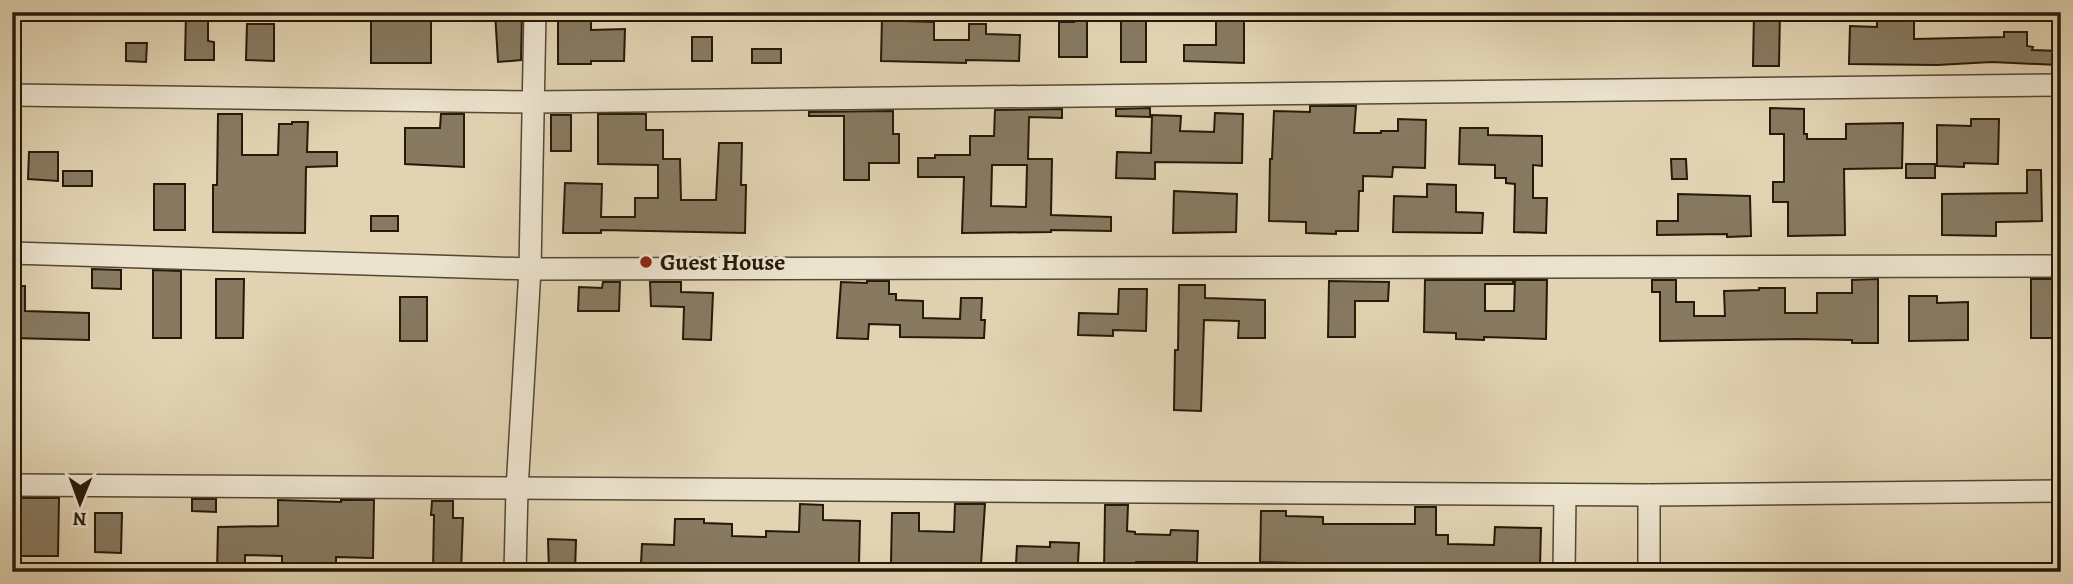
<svg xmlns="http://www.w3.org/2000/svg" width="2073" height="584" viewBox="0 0 2073 584" font-family="Alegreya,serif">
	<style>
		.building { fill: #877a61; stroke: #251909; stroke-width: 2; fill-rule: evenodd }
		.lines { fill: none; stroke-linecap: round; stroke-linejoin: round }
		.minor-casing { stroke: #544834; stroke-width: 24 }
		.minor { stroke: #ece3ce; stroke-width: 21 }
		.poi-dot { fill: #8f2418; stroke: #ece3ce; stroke-width: 2.5 }
		.labels { text-anchor: middle; dominant-baseline: central; stroke-width: 6; stroke-linejoin: round; paint-order: stroke }
		.poi-label { font-size: 24px; font-weight: bold; fill: #251909; stroke: #ece3ce; text-anchor: start }
	</style>
	<rect width="100%" height="100%" fill="#e2d4b3"/>
	<filter id="stains"><feTurbulence type="fractalNoise" baseFrequency=".00286" numOctaves="4"/><feColorMatrix values="0 0 0 0 .2 0 0 0 0 .09 0 0 0 0 .02 0 0 0 .5 -.17"/></filter>
	<radialGradient id="worn" r=".72"><stop offset=".6" stop-color="#630" stop-opacity="0"/><stop offset="1" stop-color="#630" stop-opacity=".3"/></radialGradient>
	<g class="building">
		<polygon points="186,12 208,12 208,41 214,42 214,60 185,60"/>
		<rect x="371" y="12" width="60" height="51"/>
		<polygon points="495,12 522,12 521,60 498,62"/>
		<polygon points="558,12 591,12 591,30 625,29 624,61 591,61 591,64 558,64"/>
		<polygon points="1074,12 1087,12 1087,57 1059,57 1059,22 1074,22"/>
		<rect x="1121" y="12" width="25" height="50"/>
		<polygon points="1754,12 1780,12 1779,66 1753,66"/>
		<polygon points="1877,14 1914,15 1914,39 2004,37 2004,32 2027,32 2027,46 2033,47 2032,50 2059,51 2058,65 1992,62 1937,65 1849,64 1850,26 1877,27"/>
		<polygon points="882,16 905,16 905,21 934,22 934,40 969,40 969,24 986,24 986,34 1020,35 1019,61 966,60 966,63 881,61"/>
		<polygon points="1216,18 1244,18 1244,63 1184,61 1184,45 1216,45"/>
		<polygon points="247,24 274,24 274,61 246,60"/>
		<rect x="692" y="37" width="20" height="24"/>
		<polygon points="126,43 147,43 146,62 126,61"/>
		<rect x="752" y="49" width="29" height="14"/>
		<polygon points="1310,106 1356,106 1354,133 1381,133 1381,131 1398,131 1398,119 1426,120 1425,168 1393,167 1392,177 1363,176 1363,191 1359,191 1358,231 1336,231 1336,234 1306,233 1306,222 1269,221 1270,159 1272,159 1274,111 1310,112"/>
		<polygon points="1150,108 1150,117 1116,116 1116,109"/>
		<polygon points="1770,108 1804,109 1804,134 1807,134 1807,139 1846,139 1846,124 1903,123 1902,168 1844,169 1845,235 1788,236 1788,202 1773,202 1773,182 1784,182 1784,134 1770,134"/>
		<path d="M 1062,109 L 1062,118 L 1029,117 L 1028,159 L 1052,159 L 1051,215 L 1111,217 L 1111,231 L 1051,230 L 1051,232 L 962,233 L 964,177 L 918,177 L 918,158 L 935,158 L 935,155 L 970,155 L 970,136 L 994,136 L 995,110 ZM 992,165 L 1027,165 L 1026,207 L 991,206 Z"/>
		<polygon points="893,111 893,134 899,134 899,163 869,163 869,180 844,180 844,116 809,116 809,112"/>
		<polygon points="1215,113 1243,114 1242,163 1155,162 1155,179 1116,178 1117,152 1151,153 1152,115 1181,116 1180,131 1214,132"/>
		<polygon points="218,114 242,114 242,155 278,155 279,124 292,124 292,122 308,122 307,152 337,152 337,166 306,167 305,233 213,232 213,185 217,185"/>
		<polygon points="441,114 464,114 464,167 405,164 405,128 440,128"/>
		<polygon points="598,114 646,114 646,130 663,130 663,159 680,159 681,200 716,200 719,143 742,143 741,185 746,185 745,233 601,230 601,233 563,233 565,183 602,184 601,217 635,217 635,198 658,198 658,165 598,164"/>
		<rect x="551" y="115" width="20" height="36"/>
		<polygon points="1971,119 1999,119 1998,164 1964,163 1964,167 1937,166 1937,125 1971,126"/>
		<polygon points="1460,128 1488,128 1488,135 1542,136 1542,166 1533,165 1533,198 1547,198 1546,233 1514,232 1515,184 1506,183 1506,178 1495,178 1495,165 1459,164"/>
		<polygon points="29,152 58,152 58,181 28,179"/>
		<polygon points="1671,159 1686,159 1687,179 1672,179"/>
		<rect x="1906" y="164" width="29" height="14"/>
		<polygon points="2027,170 2041,170 2042,221 1996,222 1996,236 1942,235 1942,194 2027,193"/>
		<rect x="63" y="171" width="29" height="15"/>
		<rect x="154" y="184" width="31" height="46"/>
		<polygon points="1427,184 1456,185 1456,212 1483,213 1482,233 1393,232 1394,196 1427,197"/>
		<polygon points="1174,191 1237,194 1236,232 1173,233"/>
		<polygon points="1678,194 1750,196 1751,236 1727,237 1727,234 1657,235 1657,221 1678,221"/>
		<rect x="371" y="216" width="27" height="15"/>
		<polygon points="92,269 121,270 121,289 92,288"/>
		<polygon points="153,270 181,271 181,338 153,338"/>
		<polygon points="216,279 244,279 243,338 216,338"/>
		<polygon points="1878,279 1878,343 1852,343 1852,340 1797,339 1660,341 1660,292 1652,292 1652,280 1676,280 1676,302 1694,302 1694,316 1725,316 1724,291 1759,290 1759,288 1785,288 1785,313 1817,313 1817,293 1852,293 1852,280"/>
		<rect x="2031" y="279" width="25" height="59"/>
		<polygon points="1425,280 1513,280 1513,284 1485,284 1485,311 1514,311 1515,280 1547,280 1546,339 1484,337 1484,340 1456,339 1456,333 1424,332"/>
		<polygon points="867,281 889,281 889,294 896,294 896,300 923,301 923,318 960,319 961,298 982,298 981,320 985,320 984,338 900,337 900,325 869,324 868,339 837,338 841,282 867,283"/>
		<polygon points="1329,281 1389,282 1388,301 1355,301 1355,337 1328,337"/>
		<polygon points="603,282 620,282 619,311 578,311 579,287 602,288"/>
		<polygon points="650,282 681,282 681,292 713,293 711,340 683,339 684,307 651,306"/>
		<polygon points="1179,285 1205,285 1205,298 1265,300 1265,338 1238,338 1239,321 1204,320 1201,411 1174,410 1175,350 1178,350"/>
		<polygon points="12,286 25,286 25,311 89,313 89,340 12,338"/>
		<polygon points="1119,289 1147,289 1146,331 1113,330 1113,336 1078,335 1079,313 1118,314"/>
		<polygon points="1909,296 1937,296 1937,303 1968,302 1968,340 1909,341"/>
		<rect x="400" y="297" width="27" height="44"/>
		<polygon points="12,498 59,498 58,556 12,556"/>
		<polygon points="192,499 216,499 216,512 192,511"/>
		<polygon points="278,500 341,502 341,500 374,500 373,558 336,557 336,572 282,572 282,556 245,555 245,572 217,572 218,527 278,526"/>
		<polygon points="432,501 453,501 453,518 463,518 461,572 433,572 434,515 431,515"/>
		<polygon points="800,504 823,505 823,520 860,521 859,564 824,563 824,567 791,566 791,572 704,572 704,567 641,564 642,544 674,545 675,519 704,519 704,523 732,524 732,536 766,537 766,531 799,532"/>
		<polygon points="955,504 985,504 981,564 891,563 892,513 919,513 919,531 954,532"/>
		<polygon points="1105,505 1128,505 1127,531 1135,532 1135,534 1170,535 1171,530 1198,531 1197,562 1136,562 1136,572 1104,572"/>
		<polygon points="1415,507 1436,507 1436,535 1448,535 1448,544 1494,545 1495,527 1541,528 1540,566 1505,565 1505,572 1476,572 1476,563 1415,564 1415,566 1260,562 1261,511 1286,511 1286,516 1323,517 1323,524 1415,524"/>
		<polygon points="95,513 122,513 121,553 95,552"/>
		<polygon points="548,539 576,540 575,572 549,572"/>
		<polygon points="1050,542 1079,543 1078,563 1016,564 1017,546 1050,547"/>
	</g>
	<g class="lines">
		<defs>
			<g id="minor">
				<polyline points="12,95 533,102 2061,85"/>
				<polyline points="12,253 530,269 2061,266"/>
				<polyline points="12,485 1649,495 2061,491"/>
				<polyline points="515,572 517,489 530,269 535,12"/>
				<polyline points="1564,572 1565,495"/>
				<polyline points="1649,572 1649,495"/>
			</g>
		</defs>
		<use href="#minor" class="minor-casing"/>
		<use href="#minor" class="minor"/>
	</g>
	<circle class="poi-dot" cx="646" cy="262" r="7"/>
	<g class="labels">
		<g class="poi-label">
			<text x="660" y="262">Guest House</text>
		</g>
	</g>
	<rect width="2073" height="584" fill="none" stroke="#e2d4b3" stroke-width="42"/>
	<rect x="14" y="14" width="2045" height="556" fill="none" stroke="#251909" stroke-width="3.5"/>
	<rect x="21" y="21" width="2031" height="542" fill="none" stroke="#251909" stroke-width="2"/>
	<g transform="translate(80 503) rotate(181)" stroke="#ece3ce" stroke-width="5" paint-order="stroke">
	<path d="M0-5L12 26L0 18L-12 26Z" fill="#251909"/>
	<text y="-10" font-size="19" font-weight="bold" text-anchor="middle" fill="#251909">N</text>
	</g>
	<rect width="100%" height="100%" filter="url(#stains)"/>
	<rect width="100%" height="100%" fill="url(#worn)"/>
</svg>
